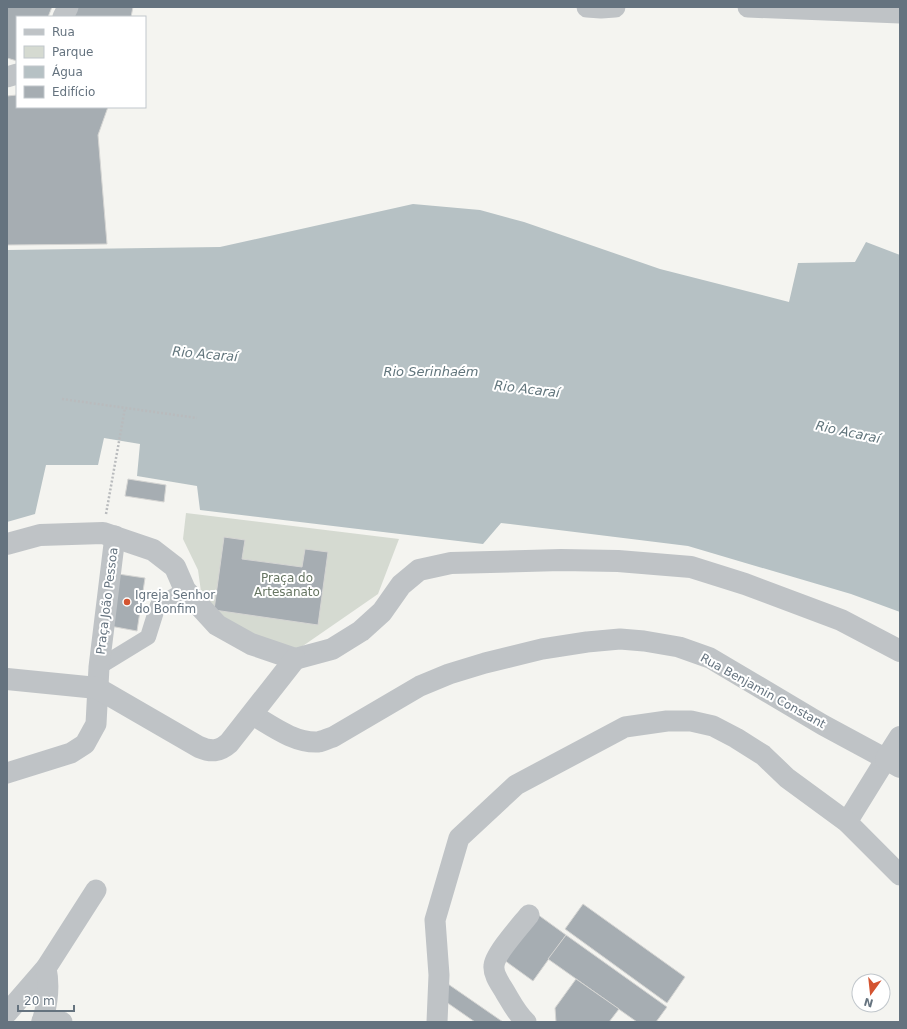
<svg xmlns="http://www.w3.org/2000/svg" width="907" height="1029" viewBox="0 0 907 1029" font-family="'DejaVu Sans',sans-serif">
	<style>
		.green { fill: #d5dad1 }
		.water { fill: #b6c1c4 }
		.building { fill: #a6adb2; stroke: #d5d5d3 }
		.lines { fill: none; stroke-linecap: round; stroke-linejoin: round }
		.path { stroke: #b9bbbd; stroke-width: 2.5; stroke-dasharray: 2 2; stroke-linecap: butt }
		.pedestrian { stroke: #bfc3c6; stroke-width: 16 }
		.minor { stroke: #bfc3c6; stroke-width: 21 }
		.tertiary { stroke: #bfc3c6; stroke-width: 22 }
		.poi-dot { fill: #d45430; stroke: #fff; stroke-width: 1.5 }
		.labels { text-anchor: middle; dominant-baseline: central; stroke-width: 4; stroke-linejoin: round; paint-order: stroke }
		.park-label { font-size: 12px; fill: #677663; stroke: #fff }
		.poi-label { font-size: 12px; fill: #65737f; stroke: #fff; text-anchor: start }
		.street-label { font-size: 12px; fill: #65737f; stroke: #fff }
		.water-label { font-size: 13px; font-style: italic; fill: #61757c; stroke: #fff }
	</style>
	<rect width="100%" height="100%" fill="#f4f4f0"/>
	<polygon class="green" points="186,513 399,539 378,594 297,650 268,642 203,606 198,570 183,539"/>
	<polygon class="water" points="413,204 480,210 524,222 660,269 789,302 798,263 855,262 866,242 900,255 900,612 851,594 688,546 501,523 483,544 200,510 197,486 137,476 140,444 104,438 98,465 46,465 35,514 7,522 7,250 220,247"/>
	<g class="building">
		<polygon points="7,7 52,7 48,17 17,17 17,61 7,58"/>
		<polygon points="77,7 133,7 131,17 68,17"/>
		<polygon points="17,95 17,107 108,107 98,135 107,244 7,245 7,96"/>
		<polygon points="128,479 166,485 164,502 125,496"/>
		<polygon points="224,537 245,540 242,559 302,567 305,549 328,552 318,625 214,610"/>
		<polygon points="118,574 145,578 137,631 110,626"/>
		<polygon points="583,904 685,977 667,1003 565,929"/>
		<polygon points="537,914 566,935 533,981 504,960"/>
		<polygon points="566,935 667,1007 656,1022 637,1022 548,959"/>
		<polygon points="576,979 619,1009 609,1022 556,1022 555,1008"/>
		<polygon points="448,984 503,1022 475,1022 439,997"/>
	</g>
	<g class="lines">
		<g class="path">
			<polyline points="62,399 197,418"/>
			<polyline points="106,514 125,408"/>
		</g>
		<polyline class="pedestrian" points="99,667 148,637 158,605 185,590"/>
		<g class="minor">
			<polyline points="587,7 601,8 615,7"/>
			<polyline points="748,7 900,13"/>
			<polyline points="63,17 68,7"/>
			<polyline points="7,77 17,74"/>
			<path d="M 253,715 C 272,726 294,743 318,742 C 323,741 329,738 333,737 L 420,686 L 449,674 L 485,663 L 542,649 L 587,642 L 620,639 L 644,641 L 679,647 L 710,658 L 823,725 L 886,759 L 847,822"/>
			<polyline points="7,773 71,753 85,744 96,724 99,667 115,536"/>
			<polyline points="7,1013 46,968 96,890"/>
			<polyline points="42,1021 62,1022"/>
			<path d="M 42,1022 C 48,1003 50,987 46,968"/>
			<polyline points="437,1022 439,975 435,920 459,838 516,785 625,727 667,721 691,721 713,726 736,738 763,755 787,778 847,822 900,875"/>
			<path d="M 526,1022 C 517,1014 511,1002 505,992 C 501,985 493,975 494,966 C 494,955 521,925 529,915"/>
		</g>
		<g class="tertiary">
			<polyline points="7,544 40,535 103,533 153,550 175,567 185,590 217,625 251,644 295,659 332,649 361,631 382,612 401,585 419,570 451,563 561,560 618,561 691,567 745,584 841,620 900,651"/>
			<path d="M 7,679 L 97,688 L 199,747 C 211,752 219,752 229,743 L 295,659"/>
			<polyline points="900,737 886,759 900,767"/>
		</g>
	</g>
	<circle class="poi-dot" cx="127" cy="602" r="4"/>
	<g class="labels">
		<g class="park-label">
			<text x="287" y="578">Praça do<tspan x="287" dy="14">Artesanato</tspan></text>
		</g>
		<g class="poi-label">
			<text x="135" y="595">Igreja Senhor<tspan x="135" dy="14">do Bonfim</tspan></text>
		</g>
		<g class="street-label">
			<text transform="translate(107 601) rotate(-83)">Praça João Pessoa</text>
			<text transform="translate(763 691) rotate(29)">Rua Benjamin Constant</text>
		</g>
		<g class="water-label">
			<text transform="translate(205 354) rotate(5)">Rio Acaraí</text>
			<text x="431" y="371">Rio Serinhaém</text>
			<text transform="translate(527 389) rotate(7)">Rio Acaraí</text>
			<text transform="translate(848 432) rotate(12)">Rio Acaraí</text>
		</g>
	</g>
	<rect width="907" height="1029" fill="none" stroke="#65737f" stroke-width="16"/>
	<rect x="16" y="16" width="130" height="92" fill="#ffffff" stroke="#c1c7cc"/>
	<rect x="24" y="29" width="20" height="6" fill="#bfc3c6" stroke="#c1c7cc"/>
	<text x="52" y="36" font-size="12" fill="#65737f">Rua</text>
	<rect x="24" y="46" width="20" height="12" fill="#d5dad1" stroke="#c1c7cc"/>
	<text x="52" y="56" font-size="12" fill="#65737f">Parque</text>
	<rect x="24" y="66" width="20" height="12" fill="#b6c1c4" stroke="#c1c7cc"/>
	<text x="52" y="76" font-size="12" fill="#65737f">Água</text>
	<rect x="24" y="86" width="20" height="12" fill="#a6adb2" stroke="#c1c7cc"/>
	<text x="52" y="96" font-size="12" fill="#65737f">Edifício</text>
	<g transform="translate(871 993) rotate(195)"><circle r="19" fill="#ffffff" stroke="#c1c7cc"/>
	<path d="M0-3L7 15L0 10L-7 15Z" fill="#d45430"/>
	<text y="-6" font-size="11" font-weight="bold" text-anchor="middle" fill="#65737f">N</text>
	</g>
	<path d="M18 1005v6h56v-6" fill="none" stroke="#65737f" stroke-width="2"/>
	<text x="24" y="1005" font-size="12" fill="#65737f" stroke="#ffffff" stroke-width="3" paint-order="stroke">20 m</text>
</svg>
